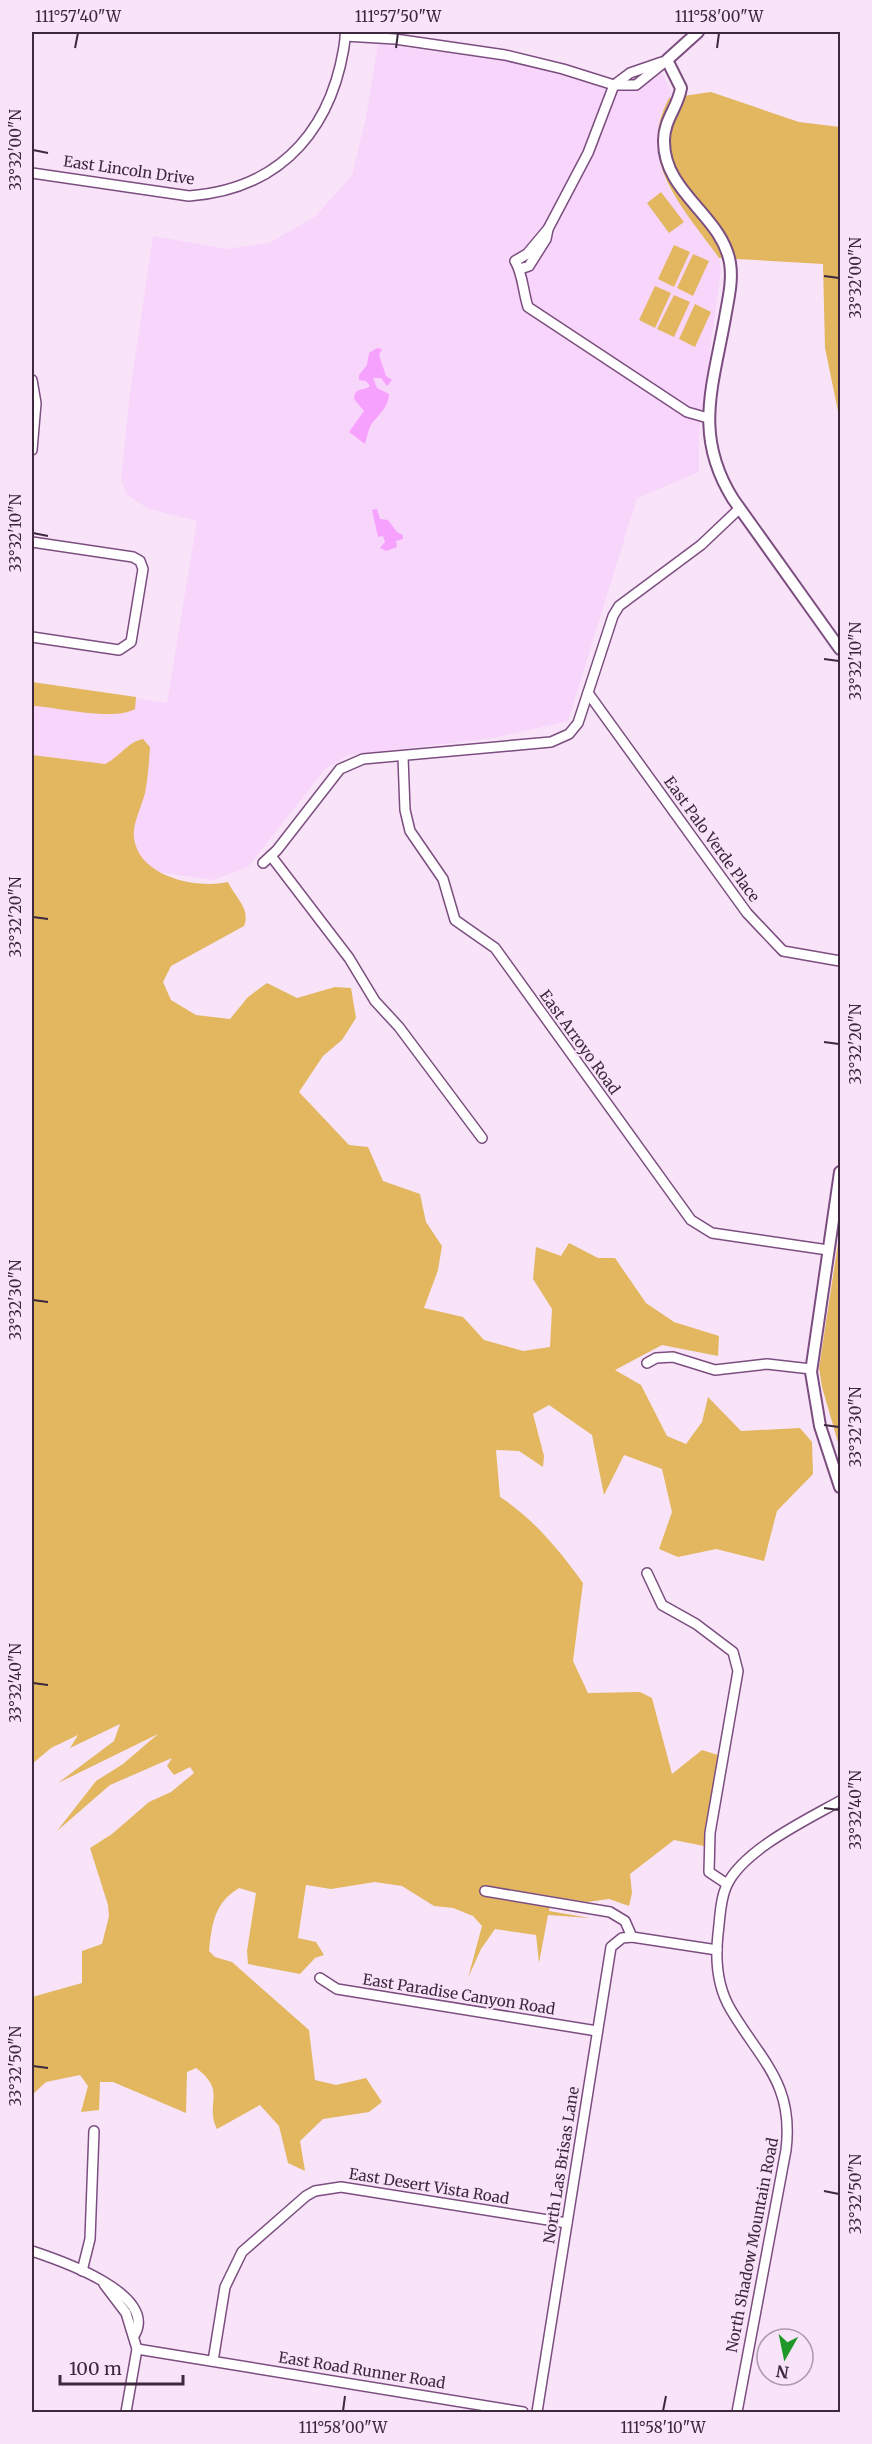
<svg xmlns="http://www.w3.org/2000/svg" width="872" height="2444" viewBox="0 0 872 2444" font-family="Merriweather,serif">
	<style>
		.built { fill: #f8d5fb }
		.green { fill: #e2b760 }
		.water { fill: #f7a1ff }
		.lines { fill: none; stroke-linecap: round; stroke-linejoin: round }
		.minor-casing { stroke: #7c4e80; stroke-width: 12 }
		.tertiary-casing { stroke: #7c4e80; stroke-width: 14 }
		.minor { stroke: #fff; stroke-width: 9 }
		.tertiary { stroke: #fff; stroke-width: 10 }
		.ticks { fill: none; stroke: #3d283e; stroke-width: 2 }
		.labels { text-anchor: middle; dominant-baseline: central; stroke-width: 4.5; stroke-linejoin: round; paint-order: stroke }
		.street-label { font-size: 15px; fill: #3d283e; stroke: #f8e3f9 }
		.neatline { fill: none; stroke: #3d283e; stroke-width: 2 }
		.ticks-label { font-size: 15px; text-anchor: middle; fill: #3d283e }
	</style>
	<rect width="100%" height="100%" fill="#f8e3f9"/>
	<polygon class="built" points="378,44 524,63 599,84 635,67 662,73 672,93 660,115 657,149 661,167 669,189 719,258 721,269 699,435 699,472 637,498 568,721 494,738 349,755 325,769 248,867 213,880 32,854 32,684 167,703 197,521 149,509 127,495 121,479 130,393 153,236 227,249 269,243 316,216 352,175 366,118"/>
	<g class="green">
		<path d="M 711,92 L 799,122 L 840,127 L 840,421 L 825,348 L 823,264 L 719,258 C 684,208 635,162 669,98 Z"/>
		<polygon points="661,192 684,222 669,233 647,203"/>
		<polygon points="674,245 690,252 674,287 658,279"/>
		<polygon points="693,254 709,261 693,296 677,288"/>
		<polygon points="655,286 671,293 655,328 639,320"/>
		<polygon points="674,295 690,302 674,337 657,329"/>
		<polygon points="695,304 711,312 695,347 679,339"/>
		<path d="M 32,682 L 136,697 L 135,709 C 114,721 60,708 35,706 L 32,708 Z"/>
		<path d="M 143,739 L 150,747 C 149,763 148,778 145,793 C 142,806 132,824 134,838 C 139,877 196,889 228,882 C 235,898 251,908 244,926 L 171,966 L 163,982 L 171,1000 L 196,1015 L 230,1019 L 248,997 L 267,983 L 297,998 L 335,987 L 351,988 L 356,1018 L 342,1040 L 323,1056 L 299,1092 L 349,1145 L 368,1147 L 383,1181 L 420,1194 L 426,1222 L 442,1246 L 438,1270 L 424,1308 L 463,1317 L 484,1340 L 523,1351 L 550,1347 L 552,1309 L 533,1279 L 536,1247 L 561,1256 L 569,1243 L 598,1258 L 615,1258 L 646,1303 L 674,1322 L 719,1336 L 718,1356 L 662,1345 L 615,1370 L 641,1385 L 667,1436 L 686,1444 L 702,1422 L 708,1397 L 741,1431 L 800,1428 L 812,1442 L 813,1474 L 777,1511 L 764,1561 L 716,1549 L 678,1557 L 659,1549 L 672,1512 L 662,1469 L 624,1455 L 604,1495 L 592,1435 L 549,1405 L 533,1414 L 544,1456 L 543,1467 L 519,1451 L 496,1450 L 500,1497 C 533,1518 560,1551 583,1583 L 573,1661 L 588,1693 L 640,1692 L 652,1698 L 672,1774 L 702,1750 L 718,1755 L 704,1846 L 674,1840 L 630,1874 L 632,1893 L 629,1906 L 609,1899 L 587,1902 L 485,1886 L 485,1895 L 550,1907 L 549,1911 L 590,1918 L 548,1915 L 539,1963 L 536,1935 L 495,1929 L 481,1949 L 468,1978 L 482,1926 L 473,1916 L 453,1908 L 434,1906 L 402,1886 L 375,1882 L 331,1889 L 306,1885 L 298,1938 L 316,1942 L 324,1955 L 315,1958 L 300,1974 L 248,1964 L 247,1951 L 256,1893 L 239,1888 C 214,1903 212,1924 209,1951 L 215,1957 L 232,1962 L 309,2030 L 315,2080 L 336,2085 L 366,2078 L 382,2102 L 369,2112 L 323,2119 L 300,2141 L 305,2171 L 288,2163 L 279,2126 L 260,2105 L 217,2129 C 204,2102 228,2092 196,2068 L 187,2072 L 186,2113 L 113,2082 L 100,2082 L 99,2110 L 81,2112 L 88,2086 L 80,2075 L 46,2082 L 32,2095 L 32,1997 L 82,1983 L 82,1951 L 102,1944 L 109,1916 L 108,1905 L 90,1848 L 112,1834 L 149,1802 L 171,1792 L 194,1773 L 190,1767 L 174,1775 L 167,1766 L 172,1758 L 110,1785 L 57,1831 L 96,1781 L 123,1764 L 158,1734 L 58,1783 L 114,1741 L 120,1724 L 70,1748 L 78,1735 L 51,1748 L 32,1764 L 32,755 L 105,764 C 120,757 127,742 143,739 Z"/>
		<polygon points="840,1230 840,1449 822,1387 819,1368"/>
	</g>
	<g class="water">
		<path d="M 377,348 L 382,349 L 379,355 L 386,376 L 392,380 L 387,386 L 381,378 L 373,378 L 377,388 L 389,394 C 389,405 380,414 373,422 C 369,426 367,437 365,444 L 349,432 L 364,411 L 354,399 C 355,386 363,392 370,386 L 366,381 L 359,380 L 359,375 L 367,365 L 369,353 Z"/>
		<polygon points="377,509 380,519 388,520 397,532 403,535 403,539 396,541 397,547 386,551 380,548 385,542 383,536 378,537 372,510"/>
	</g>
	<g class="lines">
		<defs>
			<g id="minor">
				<polyline points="345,36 395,39 505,55 563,69 614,85 636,85 667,60"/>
				<path d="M 32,173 L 189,196 C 285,189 336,124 346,32"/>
				<path d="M 548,229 L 527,254 L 515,261 C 523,274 523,292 528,307 L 687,412 L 708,418"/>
				<polyline points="520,269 529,266 546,239 548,229 588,153 614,85 630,73 662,62"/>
				<polyline points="32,380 36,403 32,450"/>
				<polyline points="32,542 133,557 140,561 143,569 131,642 119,650 32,637"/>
				<polyline points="588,693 747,913 783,951 840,961"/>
				<polyline points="403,757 405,810 410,831 443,879 455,920 495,948 691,1220 712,1233 828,1250"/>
				<polyline points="271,856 349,958 375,1001 399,1027 482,1138"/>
				<polyline points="263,863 277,850 340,769 363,759 551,742 569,734 578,723 613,616 619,606 701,545 739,509"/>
				<polyline points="647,1363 656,1358 673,1357 715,1370 767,1364 811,1369"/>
				<polyline points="647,1573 662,1605 696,1624 733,1652 738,1671 710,1833 709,1872 727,1884"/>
				<polyline points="485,1891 610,1912 625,1921 632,1937"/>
				<polyline points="320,1978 337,1989 597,2031"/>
				<path d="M 32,2251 C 59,2260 160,2294 134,2336"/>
				<polyline points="82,2271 90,2239 94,2131"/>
				<polyline points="104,2284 126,2313 137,2349 126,2412"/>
				<polyline points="137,2349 523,2412"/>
				<polyline points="213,2361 225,2287 242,2252 306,2196 315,2191 341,2187 567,2223"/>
				<polyline points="537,2412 611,1947 622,1938 632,1937 717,1950"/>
				<path d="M 737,2412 L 786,2150 C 794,2084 762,2062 731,2010 C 717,1987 715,1961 718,1934 C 720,1919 720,1899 727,1885 C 743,1850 808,1819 840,1801"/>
			</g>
			<g id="tertiary">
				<path d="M 698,32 L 667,60 L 681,88 C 678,107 664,120 664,140 C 663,193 722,215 730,263 C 733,281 728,300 725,318 C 713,386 693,435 733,499 L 840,649"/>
				<polyline points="840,1172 811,1372 820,1426 840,1487"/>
			</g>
		</defs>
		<use href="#minor" class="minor-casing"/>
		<use href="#tertiary" class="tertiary-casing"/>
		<use href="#minor" class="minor"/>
		<use href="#tertiary" class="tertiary"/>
	</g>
	<path class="ticks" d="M 75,48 L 78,33M 396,48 L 398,33M 717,48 L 719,33M 33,150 L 48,153M 824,276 L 839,278M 33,533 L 48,536M 824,659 L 839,661M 33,917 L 48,919M 824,1042 L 839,1044M 33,1300 L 48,1302M 824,1425 L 839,1427M 33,1683 L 48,1685M 824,1808 L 839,1810M 33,2066 L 48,2068M 824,2191 L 839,2194M 343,2411 L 345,2396M 663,2411 L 666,2396"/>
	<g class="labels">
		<g class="street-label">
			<text transform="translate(129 170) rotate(8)">East Lincoln Drive</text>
			<text transform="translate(712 839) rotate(54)">East Palo Verde Place</text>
			<text transform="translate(580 1042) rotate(54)">East Arroyo Road</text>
			<text transform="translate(459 1994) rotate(9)">East Paradise Canyon Road</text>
			<text transform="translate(561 2165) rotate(-81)">North Las Brisas Lane</text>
			<text transform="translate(429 2186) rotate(9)">East Desert Vista Road</text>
			<text transform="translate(752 2245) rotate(-79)">North Shadow Mountain Road</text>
			<text transform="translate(362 2370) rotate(9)">East Road Runner Road</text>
		</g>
	</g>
	<rect width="872" height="2444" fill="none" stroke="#f8e3f9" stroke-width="66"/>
	<g transform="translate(785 2357) rotate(189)"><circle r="28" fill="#f8e3f9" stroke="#ad98ae" stroke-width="1.5"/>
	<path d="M0-4.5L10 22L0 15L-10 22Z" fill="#1f9829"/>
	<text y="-9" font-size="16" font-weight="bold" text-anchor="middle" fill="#3d283e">N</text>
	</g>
	<path d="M60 2375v9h123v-9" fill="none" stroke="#3d283e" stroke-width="3"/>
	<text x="69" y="2375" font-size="18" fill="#3d283e" stroke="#f8e3f9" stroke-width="4.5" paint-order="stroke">100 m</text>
	<rect x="33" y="33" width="806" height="2378" class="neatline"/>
	<g class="ticks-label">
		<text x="78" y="22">111°57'40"W</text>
		<text x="398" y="22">111°57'50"W</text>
		<text x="719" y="22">111°58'00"W</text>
		<text transform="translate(16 150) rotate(-90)" y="5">33°32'00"N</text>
		<text transform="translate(856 278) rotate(-90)" y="5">33°32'00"N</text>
		<text transform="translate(16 533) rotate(-90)" y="5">33°32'10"N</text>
		<text transform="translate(856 661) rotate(-90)" y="5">33°32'10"N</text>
		<text transform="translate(16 917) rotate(-90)" y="5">33°32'20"N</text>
		<text transform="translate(856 1044) rotate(-90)" y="5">33°32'20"N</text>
		<text transform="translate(16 1300) rotate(-90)" y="5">33°32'30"N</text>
		<text transform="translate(856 1427) rotate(-90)" y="5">33°32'30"N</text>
		<text transform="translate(16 1683) rotate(-90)" y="5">33°32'40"N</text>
		<text transform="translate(856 1810) rotate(-90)" y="5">33°32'40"N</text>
		<text transform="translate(16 2066) rotate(-90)" y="5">33°32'50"N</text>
		<text transform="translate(856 2194) rotate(-90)" y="5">33°32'50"N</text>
		<text x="343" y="2433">111°58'00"W</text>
		<text x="663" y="2433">111°58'10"W</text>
	</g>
</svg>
